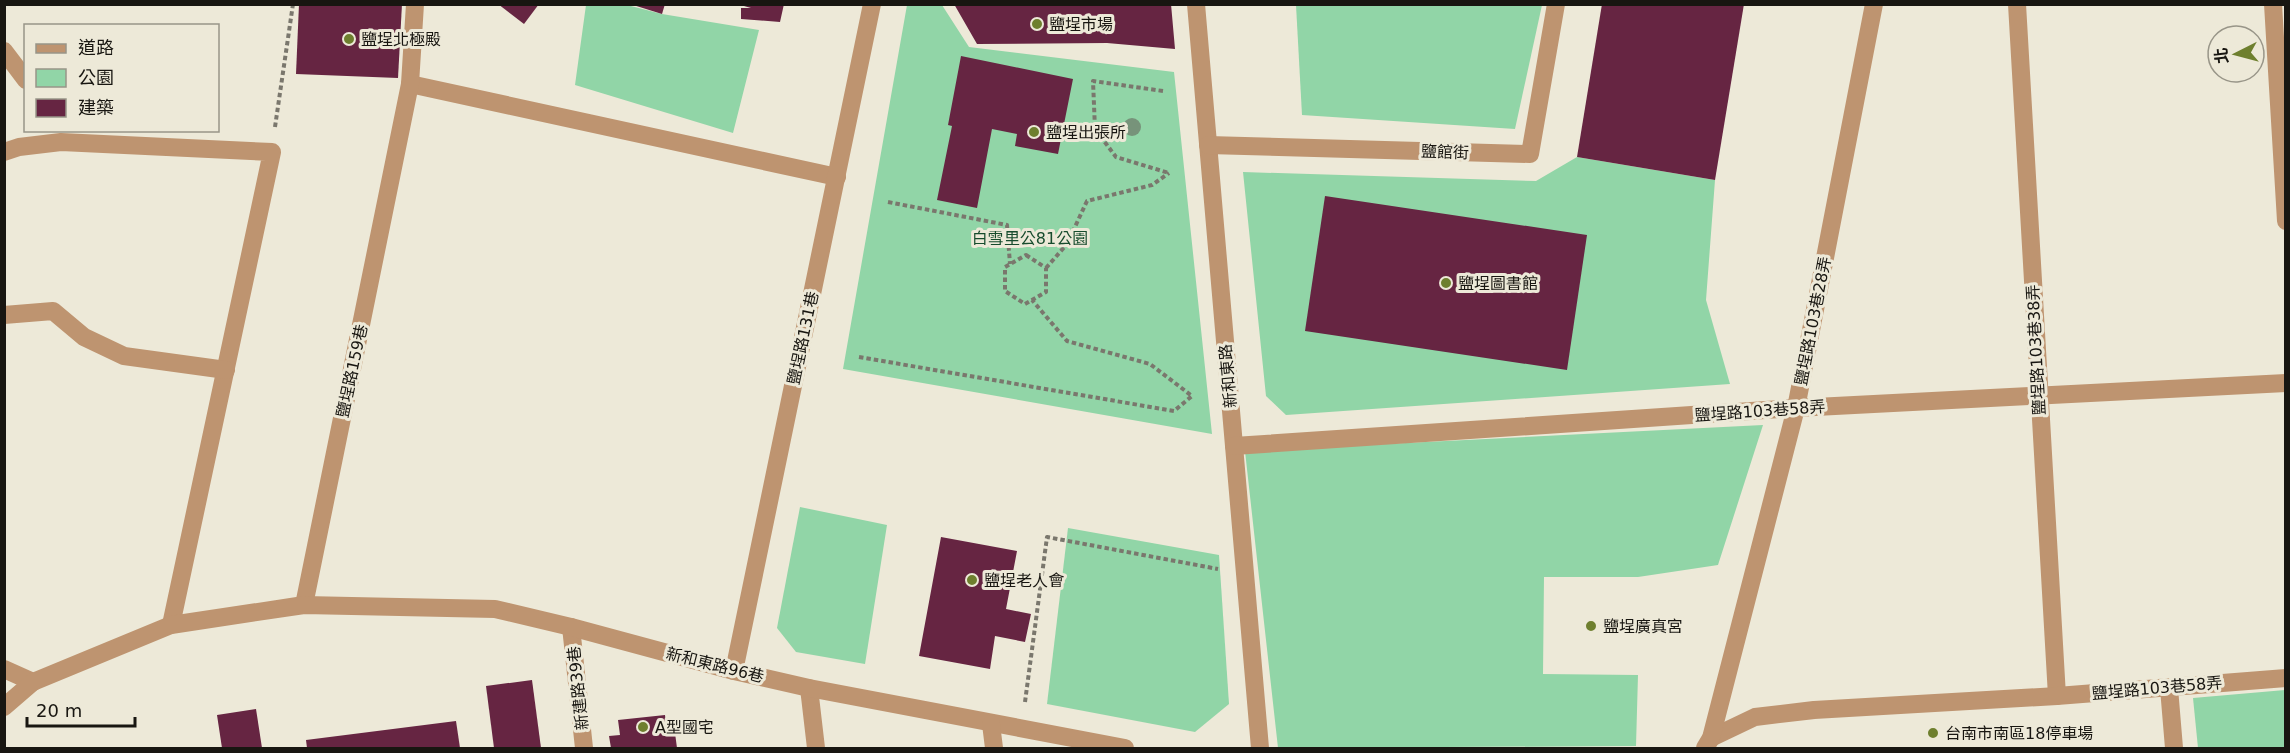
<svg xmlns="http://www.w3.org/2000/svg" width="2290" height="753" viewBox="0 0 2290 753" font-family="'DejaVu Sans','Noto Sans TC',sans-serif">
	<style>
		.green { fill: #91d5a7 }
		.building { fill: #662542 }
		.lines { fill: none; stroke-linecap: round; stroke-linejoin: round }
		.path { stroke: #7a776d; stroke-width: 4; stroke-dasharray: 4.5 3; stroke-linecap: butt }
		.minor { stroke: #be9470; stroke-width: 18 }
		.tree { fill: #77937a }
		.poi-dot { fill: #6e7f2e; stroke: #ede9d8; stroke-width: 2 }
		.labels { text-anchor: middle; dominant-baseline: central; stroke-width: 6; stroke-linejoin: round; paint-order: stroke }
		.poi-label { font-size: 16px; fill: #181611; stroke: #ede9d8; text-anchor: start }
		.street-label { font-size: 16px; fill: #181611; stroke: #ede9d8 }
		.park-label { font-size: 16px; fill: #174c2d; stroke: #ede9d8 }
	</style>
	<rect width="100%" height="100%" fill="#ede9d8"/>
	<g class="green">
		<polygon points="586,5 627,5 662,14 759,30 733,133 575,85"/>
		<polygon points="907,5 942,5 969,47 1174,72 1212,434 843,369"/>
		<polygon points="1296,5 1542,5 1515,129 1302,115"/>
		<polygon points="1577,157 1715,180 1706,300 1730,384 1286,415 1266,396 1243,172 1536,181"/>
		<polygon points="1763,425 1718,565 1638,577 1544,577 1543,674 1638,675 1636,746 1278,748 1245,451"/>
		<polygon points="800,507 887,525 865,664 796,652 777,628"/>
		<polygon points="1068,528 1219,555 1229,704 1195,732 1047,704"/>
		<polygon points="2285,690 2285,748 2198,748 2193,698"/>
	</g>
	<g class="building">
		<polygon points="299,4 402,4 398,78 296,74"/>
		<polygon points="498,4 539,4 524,24"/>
		<polygon points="630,4 665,4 662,14"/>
		<polygon points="737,4 784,4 780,22 741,19 741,8 751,8"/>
		<polygon points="954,4 1171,4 1175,49 1107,43 977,44"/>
		<polygon points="1602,4 1744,4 1715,180 1577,157"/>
		<polygon points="961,56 1073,79 1058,154 1015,146 1017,134 992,129 977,208 937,200 952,126 948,125"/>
		<polygon points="1325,196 1587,235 1567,370 1305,331"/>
		<polygon points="941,537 1017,551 1006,609 1031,614 1025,642 995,636 990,669 919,656"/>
		<polygon points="532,680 541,748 494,748 486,686"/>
		<polygon points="256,709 262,748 222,748 217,715"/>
		<polygon points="665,715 667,734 675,733 677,748 611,748 609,736 620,735 618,720"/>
		<polygon points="456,721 460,748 307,748 306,740"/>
	</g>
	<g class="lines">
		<g class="path">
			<polyline points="1163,91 1093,81 1095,129 1116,157 1169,173"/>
			<polyline points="275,127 293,4"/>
			<polyline points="888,202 1007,225 1010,264"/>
			<polygon points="1026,255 1046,268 1046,292 1025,304 1005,291 1005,267"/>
			<polyline points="1046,268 1067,244 1087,201 1152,185 1169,173"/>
			<polyline points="859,357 1174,411 1192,396 1150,364 1067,341 1032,300"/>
			<polyline points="1025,702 1047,537 1218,569"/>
		</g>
		<g class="minor">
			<polyline points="1196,4 1260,748"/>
			<polyline points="2017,4 2057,696"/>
			<polyline points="2273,4 2286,221"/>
			<polyline points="4,51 26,80"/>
			<polyline points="410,84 837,177"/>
			<polyline points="1208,145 1530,154 1556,4"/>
			<polyline points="4,152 19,147 61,142 272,152 171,625"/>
			<polyline points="4,315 53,311 84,337 124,356 226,370"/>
			<polyline points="1234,446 1796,408 2286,383"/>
			<polyline points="304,605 410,84 415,4"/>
			<polyline points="571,627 584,748"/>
			<polyline points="4,669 33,682"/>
			<polyline points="734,671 872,4"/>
			<polyline points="809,688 816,748"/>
			<polyline points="2169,688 2174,748"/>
			<polyline points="4,707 33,682 171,625 304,605 495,609 571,627 734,671 809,688 1125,748"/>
			<polyline points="991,724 994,748"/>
			<polyline points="1711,738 1755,717 1814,710 2057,696 2286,678"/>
			<polyline points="1705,748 1711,738 1796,408 1874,4"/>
		</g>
	</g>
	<circle class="tree" cx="1132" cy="127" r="9"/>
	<g class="poi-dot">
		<circle cx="1037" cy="24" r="6"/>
		<circle cx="349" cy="39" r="6"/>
		<circle cx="1034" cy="132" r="6"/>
		<circle cx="1446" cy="283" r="6"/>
		<circle cx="972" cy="580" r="6"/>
		<circle cx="1591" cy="626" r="6"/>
		<circle cx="643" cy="727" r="6"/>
		<circle cx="1933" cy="733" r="6"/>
	</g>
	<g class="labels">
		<g class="poi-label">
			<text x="1049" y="24">鹽埕市場</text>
			<text x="361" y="39">鹽埕北極殿</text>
			<text x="1046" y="132">鹽埕出張所</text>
			<text x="1458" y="283">鹽埕圖書館</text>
			<text x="984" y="580">鹽埕老人會</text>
			<text x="1603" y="626">鹽埕廣真宮</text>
			<text x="655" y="727">A型國宅</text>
			<text x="1945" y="733">台南市南區18停車場</text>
		</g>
		<g class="street-label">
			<text transform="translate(1445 152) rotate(2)">鹽館街</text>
			<text transform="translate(1813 321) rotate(-79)">鹽埕路103巷28弄</text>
			<text transform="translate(803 338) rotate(-78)">鹽埕路131巷</text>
			<text transform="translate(2036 350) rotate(-93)">鹽埕路103巷38弄</text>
			<text transform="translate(352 371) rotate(-78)">鹽埕路159巷</text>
			<text transform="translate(1228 376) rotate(-95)">新和東路</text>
			<text transform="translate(1760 411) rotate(-4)">鹽埕路103巷58弄</text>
			<text transform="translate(715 665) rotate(14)">新和東路96巷</text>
			<text transform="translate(578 688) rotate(-96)">新建路39巷</text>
			<text transform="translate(2157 688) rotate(-5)">鹽埕路103巷58弄</text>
		</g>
		<g class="park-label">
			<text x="1030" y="238">白雪里公81公園</text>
		</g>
	</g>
	<rect width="2290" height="753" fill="none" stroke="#181611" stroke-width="12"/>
	<rect x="24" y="24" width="195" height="108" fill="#ede9d8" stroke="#989588" stroke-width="1.5"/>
	<rect x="36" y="44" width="30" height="9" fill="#be9470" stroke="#989588" stroke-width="1.5"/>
	<text x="78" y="54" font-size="18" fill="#181611">道路</text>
	<rect x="36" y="69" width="30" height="18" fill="#91d5a7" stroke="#989588" stroke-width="1.5"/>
	<text x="78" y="84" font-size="18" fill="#181611">公園</text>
	<rect x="36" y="99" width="30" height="18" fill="#662542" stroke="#989588" stroke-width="1.5"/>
	<text x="78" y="114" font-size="18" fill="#181611">建築</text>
	<g transform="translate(2236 54) rotate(264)"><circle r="28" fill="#ede9d8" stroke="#989588" stroke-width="1.5"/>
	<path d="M0-4.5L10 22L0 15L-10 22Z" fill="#6e7f2e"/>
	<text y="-9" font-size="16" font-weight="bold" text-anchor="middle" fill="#181611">北</text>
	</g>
	<path d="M27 717v9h108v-9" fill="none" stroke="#181611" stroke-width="3"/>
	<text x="36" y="717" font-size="18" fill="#181611" stroke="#ede9d8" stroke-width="4.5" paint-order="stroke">20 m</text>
</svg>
